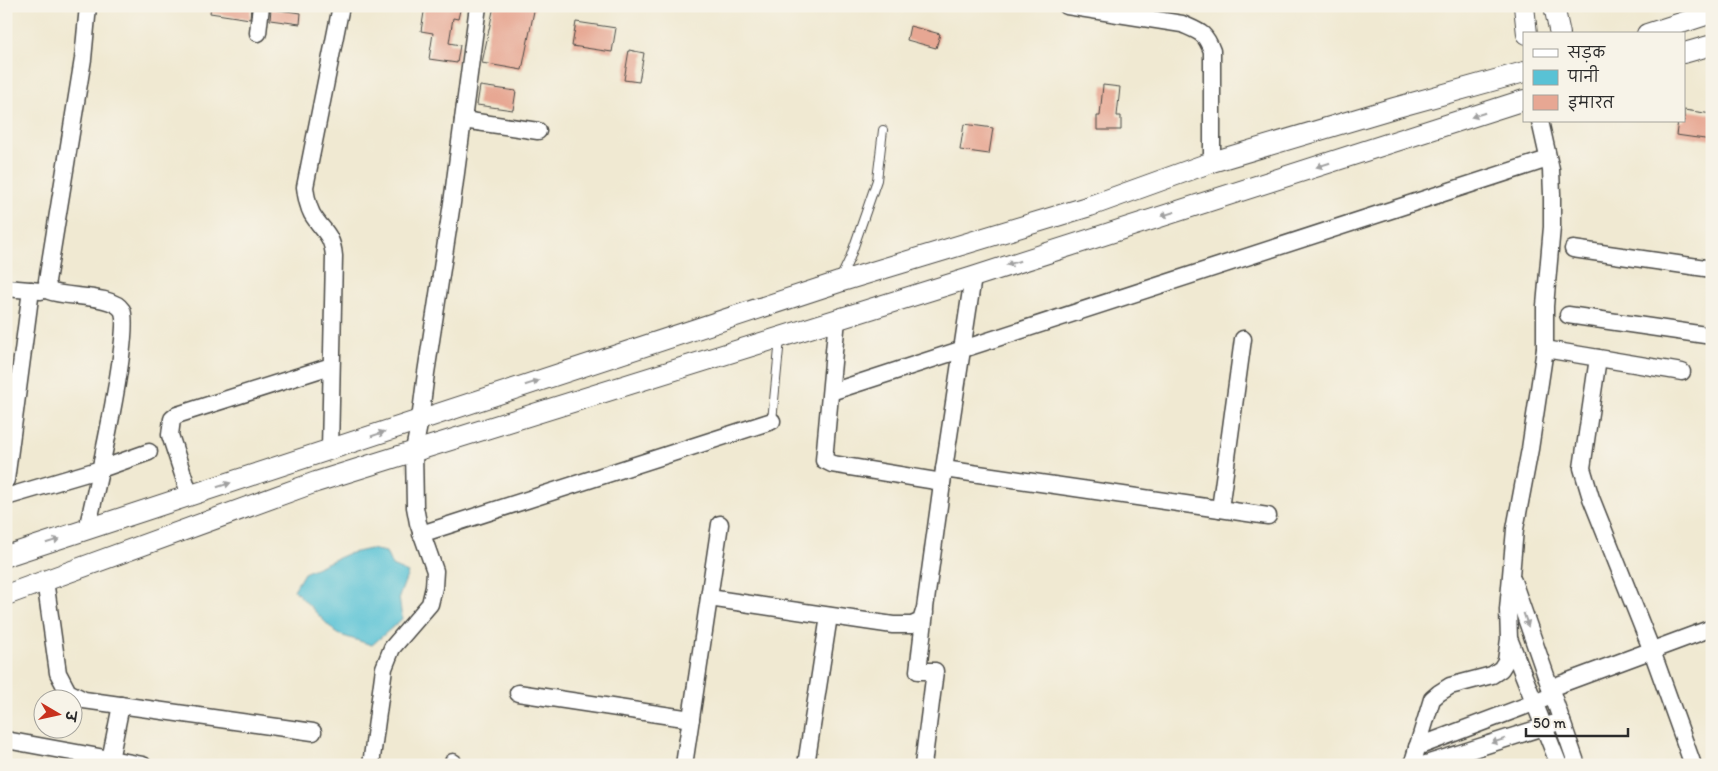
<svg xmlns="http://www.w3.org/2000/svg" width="1718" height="771" viewBox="0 0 1718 771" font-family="Itim,'Playpen Sans Deva',sans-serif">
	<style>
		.water { fill: #59c2d5; stroke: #427680 }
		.building { fill: #e7a793 }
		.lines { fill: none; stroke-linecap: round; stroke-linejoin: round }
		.service-casing { stroke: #494844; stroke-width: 10 }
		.minor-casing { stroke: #494844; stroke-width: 19 }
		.tertiary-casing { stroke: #494844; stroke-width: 22 }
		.service { stroke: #fff; stroke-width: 8 }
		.minor { stroke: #fff; stroke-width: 16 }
		.tertiary { stroke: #fff; stroke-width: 20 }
		.oneway { fill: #a0a0a0 }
	</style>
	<rect width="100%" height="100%" fill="#f7f3e8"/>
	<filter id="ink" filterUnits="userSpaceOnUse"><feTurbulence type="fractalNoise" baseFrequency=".02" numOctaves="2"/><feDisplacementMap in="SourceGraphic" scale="10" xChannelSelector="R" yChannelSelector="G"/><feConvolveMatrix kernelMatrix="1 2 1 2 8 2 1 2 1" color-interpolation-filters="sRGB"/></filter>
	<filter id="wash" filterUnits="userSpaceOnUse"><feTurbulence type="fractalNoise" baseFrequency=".0096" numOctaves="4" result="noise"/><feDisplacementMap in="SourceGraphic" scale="20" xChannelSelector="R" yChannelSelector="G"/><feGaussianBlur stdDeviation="1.12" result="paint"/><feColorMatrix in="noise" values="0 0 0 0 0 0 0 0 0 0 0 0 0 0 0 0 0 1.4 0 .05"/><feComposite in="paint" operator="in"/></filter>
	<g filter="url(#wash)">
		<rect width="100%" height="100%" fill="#f0e9d2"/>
		<polygon class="water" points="370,549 386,552 392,566 408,573 399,597 402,619 372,645 337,634 294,590 304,573 347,554"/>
		<g id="blocks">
			<g class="building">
				<polygon points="211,6 251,6 250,19 210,13"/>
				<polygon points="425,6 461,6 458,19 453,18 449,43 460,45 457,63 429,59 433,33 421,31"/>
				<polygon points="494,6 535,6 522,70 482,63"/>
				<polygon points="271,9 301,13 300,24 270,20"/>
				<polygon points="576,22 616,28 612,52 572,46"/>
				<polygon points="910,26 940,34 936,48 907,40"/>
				<polygon points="629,50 644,53 639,82 624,80"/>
				<polygon points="1103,85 1120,87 1117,116 1121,116 1121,130 1097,130 1097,116 1100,116"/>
				<polygon points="480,86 516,91 513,110 477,105"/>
				<polygon points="1684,110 1712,114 1712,140 1676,135 1678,121 1684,121"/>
				<polygon points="964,124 993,128 989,154 960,150"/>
			</g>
		</g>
	</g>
	<g filter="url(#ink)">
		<use href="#blocks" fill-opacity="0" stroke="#494844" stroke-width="1"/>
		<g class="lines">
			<defs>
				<g id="service">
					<polyline points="840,279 850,258 877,180 883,130"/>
					<polyline points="772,421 780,339"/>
				</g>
				<g id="minor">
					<path d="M 1067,6 L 1182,24 C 1200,32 1205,32 1212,51 L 1212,162"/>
					<polyline points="258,33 261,6"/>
					<polyline points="463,120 538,131"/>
					<polyline points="1573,249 1712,269"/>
					<polyline points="6,288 41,291"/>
					<polyline points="1568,315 1712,336"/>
					<polyline points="837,319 824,460 832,464 942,482"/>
					<polyline points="1545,349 1682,372"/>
					<polyline points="1598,358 1582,468 1591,498 1652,651 1693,765"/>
					<polyline points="831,392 1548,159"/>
					<path d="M 330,450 L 334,256 C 332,233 322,231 312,214 C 308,206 306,196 305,187 L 341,6"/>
					<polyline points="944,469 1268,516"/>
					<polyline points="6,480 31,290"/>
					<polyline points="190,496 170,435 172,419 177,415 331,366"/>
					<polyline points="6,497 101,469 149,452"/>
					<polyline points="1220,509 1243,339"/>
					<path d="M 87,529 C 94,499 133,329 122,310 C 112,294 66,298 49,291 L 47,281 L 83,59 L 88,6"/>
					<polyline points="421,534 772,421"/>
					<polyline points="45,580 58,673 68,692 84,700 313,732"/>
					<polyline points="1513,581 1577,765"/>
					<polyline points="709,598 893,625 912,625 921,621 925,608 944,469 973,277"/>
					<polyline points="1510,641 1559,765"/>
					<polyline points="1550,688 1712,628"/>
					<polyline points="518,693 691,719"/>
					<polyline points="6,740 143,765"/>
					<polyline points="1417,747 1552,696"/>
					<polyline points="109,765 121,705"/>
					<polyline points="371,765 384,668 392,648 430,604 434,587 435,571 418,523 415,507 414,450 420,420 426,373 452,203 478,6"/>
					<polyline points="453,765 453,762"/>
					<polyline points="684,765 720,524"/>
					<polyline points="806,765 829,616"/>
					<polyline points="923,765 935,671 918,671 925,612"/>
					<polyline points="1412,765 1432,699 1439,693 1450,686 1492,675 1501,669 1506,661 1509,639 1508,610 1515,529 1530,449 1545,349 1545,306 1552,227 1552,194 1551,170 1540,121"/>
					<polyline points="1423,765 1562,721"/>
				</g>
				<g id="tertiary">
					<polyline points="1524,6 1527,34"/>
					<polyline points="1554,6 1560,34"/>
					<polyline points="1647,34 1712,13"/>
					<polyline points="1684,53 1712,45"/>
					<polyline points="6,556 839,282 1090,206 1212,162 1394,108 1524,72"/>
					<polyline points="6,595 316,482 973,277 1524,100"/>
				</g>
			</defs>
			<use href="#service" class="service-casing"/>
			<use href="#minor" class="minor-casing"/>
			<use href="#tertiary" class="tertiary-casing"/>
			<use href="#service" class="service"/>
			<use href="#minor" class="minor"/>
			<use href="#tertiary" class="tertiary"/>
		</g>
		<defs><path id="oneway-solid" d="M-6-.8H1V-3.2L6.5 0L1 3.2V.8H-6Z" transform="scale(1.25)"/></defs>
		<g class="oneway">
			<use href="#oneway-solid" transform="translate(1478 115) rotate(162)"/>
			<use href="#oneway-solid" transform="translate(1323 165) rotate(162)"/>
			<use href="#oneway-solid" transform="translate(1168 214) rotate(162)"/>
			<use href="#oneway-solid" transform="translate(1013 263) rotate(162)"/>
			<use href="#oneway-solid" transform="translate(532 383) rotate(-18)"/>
			<use href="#oneway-solid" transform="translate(378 434) rotate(-19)"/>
			<use href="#oneway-solid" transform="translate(224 485) rotate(-18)"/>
			<use href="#oneway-solid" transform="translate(53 541) rotate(-18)"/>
			<use href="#oneway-solid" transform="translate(1526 620) rotate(71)"/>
			<use href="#oneway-solid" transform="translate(1498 741) rotate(162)"/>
		</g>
	</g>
	<rect width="1718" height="771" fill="none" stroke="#f7f3e8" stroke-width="25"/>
	<rect x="1523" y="32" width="162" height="90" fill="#f7f3e8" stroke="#a5a39c"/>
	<rect x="1533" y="49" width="25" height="8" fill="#ffffff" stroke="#a5a39c"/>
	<text x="1568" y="58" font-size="15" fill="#2b2b2b">सड़क</text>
	<rect x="1533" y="70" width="25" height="15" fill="#59c2d5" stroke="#a5a39c"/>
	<text x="1568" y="82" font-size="15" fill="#2b2b2b">पानी</text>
	<rect x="1533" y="95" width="25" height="15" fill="#e7a793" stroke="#a5a39c"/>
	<text x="1568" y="108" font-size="15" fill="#2b2b2b">इमारत</text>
	<g transform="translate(58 714) rotate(99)"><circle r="24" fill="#f7f3e8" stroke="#a5a39c"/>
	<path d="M0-4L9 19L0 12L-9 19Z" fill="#c8321e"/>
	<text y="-8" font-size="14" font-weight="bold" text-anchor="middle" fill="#2b2b2b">उ</text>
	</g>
	<path d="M1526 728v8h102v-8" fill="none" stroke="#2b2b2b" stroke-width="2.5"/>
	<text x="1533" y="728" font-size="15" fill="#2b2b2b" stroke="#f7f3e8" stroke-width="4" paint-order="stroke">50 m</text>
</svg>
